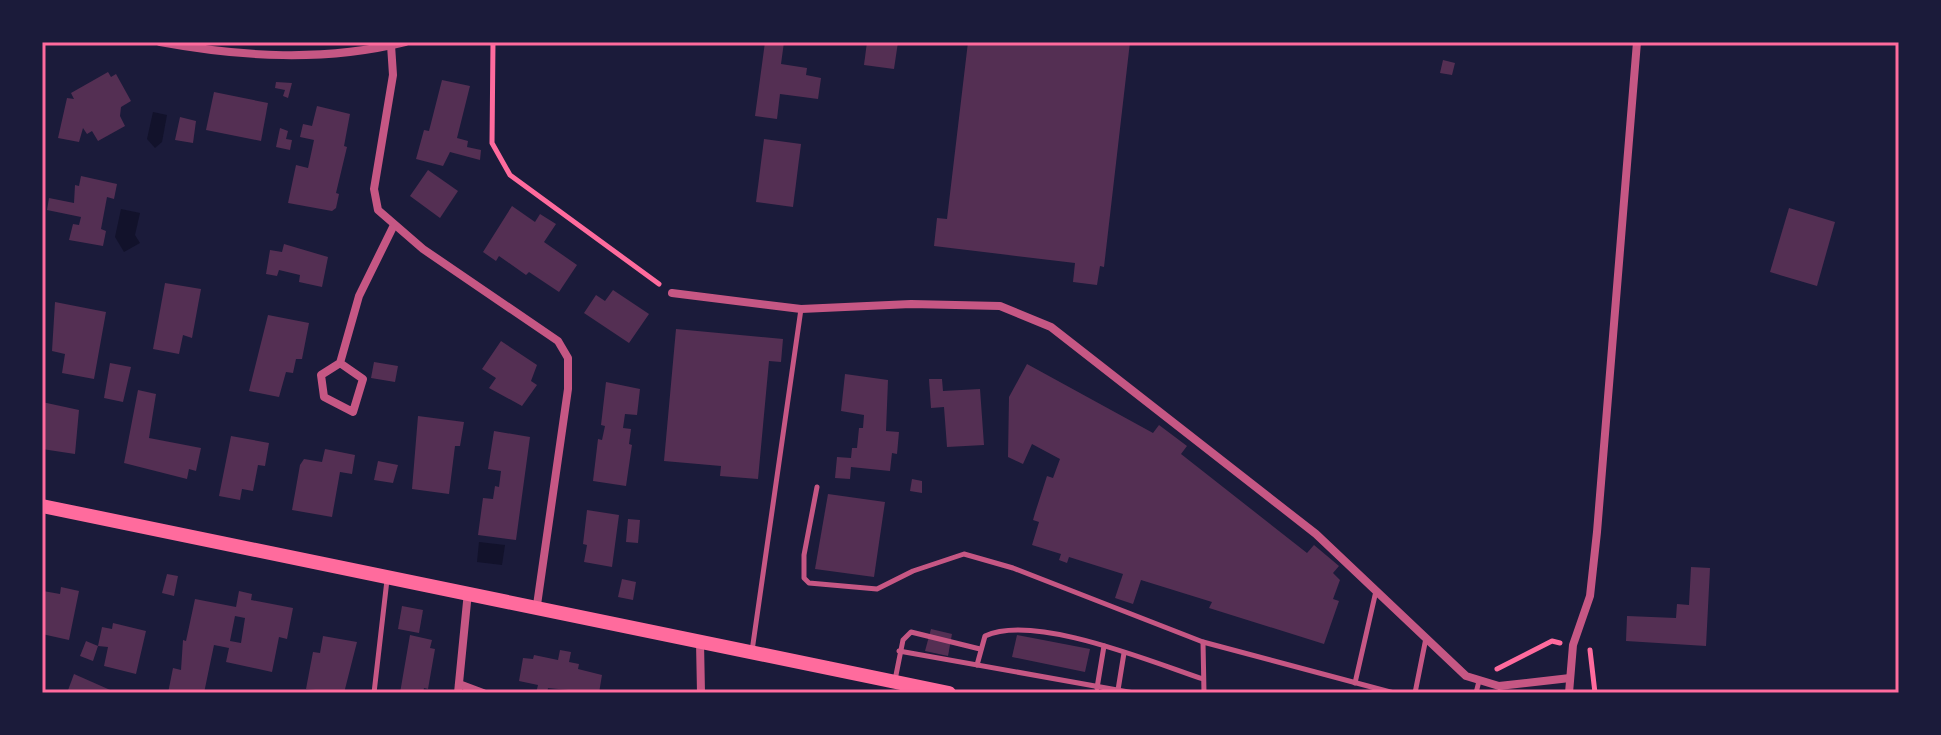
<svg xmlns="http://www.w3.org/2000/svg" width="1941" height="735" viewBox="0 0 1941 735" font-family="Signika,sans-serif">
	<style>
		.water { fill: #12122b }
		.building { fill: #542f53; fill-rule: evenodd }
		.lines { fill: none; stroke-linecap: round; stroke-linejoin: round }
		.path { stroke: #ff6b9d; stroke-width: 5 }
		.service { stroke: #c65784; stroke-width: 5 }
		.minor { stroke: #c65784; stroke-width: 8 }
		.secondary { stroke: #ff6b9d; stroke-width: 14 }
		.neatline { fill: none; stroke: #ff6b9d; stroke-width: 3 }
	</style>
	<rect width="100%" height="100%" fill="#1b1b3a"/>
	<g class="water">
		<polygon points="153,112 167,115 162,142 155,148 147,139"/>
		<polygon points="121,209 140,213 135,235 140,243 124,252 115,237"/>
		<polygon points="479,542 505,545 502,565 477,562"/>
	</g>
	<g class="building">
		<polygon points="765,42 784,42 781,64 807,68 806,75 821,78 818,99 780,94 777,119 755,116"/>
		<polygon points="867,42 898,42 894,69 864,65"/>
		<polygon points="968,42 1130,42 1104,267 1100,266 1097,285 1073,282 1075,263 934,246 937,218 947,219"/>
		<polygon points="1443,60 1455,63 1452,75 1440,73"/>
		<polygon points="108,72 111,77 116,74 131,101 121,107 120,116 125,126 98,141 92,131 87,134 83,128 79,142 58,138 67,98 74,99 71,93"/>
		<polygon points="442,80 470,86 457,138 468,141 467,147 481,150 480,160 450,152 443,166 416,159 424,130 429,131"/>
		<polygon points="276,82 292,83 288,98 283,96 285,90 275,88"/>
		<polygon points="214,92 268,103 261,141 206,130"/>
		<polygon points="317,106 350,114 344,146 347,147 336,193 339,194 336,208 332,211 288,203 296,165 308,168 314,140 300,137 303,124 312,126"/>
		<polygon points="180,117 196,121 193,143 175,140"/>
		<polygon points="280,128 288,131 286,139 292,140 290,150 276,147"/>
		<polygon points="764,139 801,144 793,207 756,202"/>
		<polygon points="428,170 458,191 440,218 410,196"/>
		<polygon points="81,176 117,184 114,199 107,197 101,229 106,231 103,246 69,240 73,224 79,225 81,217 47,210 49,198 74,203 75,185 79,186"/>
		<polygon points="512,206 535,222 540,214 556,224 544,242 577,265 559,292 529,272 526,275 499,256 496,261 483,252"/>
		<polygon points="1789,208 1835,222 1817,286 1770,272"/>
		<polygon points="284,244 328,257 322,287 299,282 300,275 279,270 277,276 266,274 270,250 282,252"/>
		<polygon points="165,283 201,289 192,338 183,335 179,354 153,349"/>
		<polygon points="613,290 649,314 629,343 584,313 596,295 605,301"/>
		<polygon points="55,302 106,312 94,379 62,373 65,354 52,351"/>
		<polygon points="268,315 309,323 302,359 296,359 293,373 286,372 279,397 249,391"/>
		<polygon points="676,329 783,339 781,362 769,361 758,479 720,476 721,466 664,461"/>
		<polygon points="501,341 537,365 531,381 537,385 522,406 489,388 496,378 482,369"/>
		<polygon points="374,362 398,366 395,382 371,378"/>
		<polygon points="110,363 131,367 123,402 104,398"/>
		<polygon points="1027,364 1153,433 1159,425 1187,446 1181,454 1307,553 1314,545 1339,566 1333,573 1340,580 1333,599 1339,601 1324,644 1209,608 1212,602 1141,580 1133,604 1115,598 1123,574 1069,557 1067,563 1059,560 1061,554 1032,545 1039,522 1033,520 1035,513 1047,476 1053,478 1060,459 1032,444 1023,464 1008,457 1009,397"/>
		<polygon points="845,374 888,380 886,431 899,432 897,454 892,453 890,471 851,467 850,479 835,478 837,457 851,458 852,448 857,448 859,428 863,428 864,415 841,411"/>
		<polygon points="929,379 942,379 943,391 980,389 984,445 947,447 944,407 931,408"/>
		<polygon points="606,382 640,389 637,415 625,414 623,428 631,429 629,444 632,445 626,486 593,481 598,439 602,440 605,426 601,425"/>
		<polygon points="138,390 156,394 149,438 201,448 196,471 189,469 187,479 124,463"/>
		<polygon points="42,402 79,410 75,454 42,449"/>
		<polygon points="418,416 464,422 460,446 455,446 449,494 412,489"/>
		<polygon points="494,431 530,437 516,540 478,535 483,498 493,499 495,486 499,487 501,471 488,469"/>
		<polygon points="231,436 269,443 265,466 258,465 253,491 242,489 240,500 219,496"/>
		<polygon points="325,449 355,455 352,474 340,472 332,517 292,510 300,465 304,459 322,462"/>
		<polygon points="378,461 398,465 393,483 374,480"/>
		<polygon points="912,479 922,481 922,493 910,491"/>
		<polygon points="828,494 885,502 874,577 815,569"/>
		<polygon points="587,510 619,515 612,567 584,562 587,545 583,544"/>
		<polygon points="628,519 640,520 638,543 626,542"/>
		<polygon points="1691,567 1710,568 1706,646 1626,641 1627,616 1676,618 1677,604 1689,605"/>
		<polygon points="167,574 178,576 174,596 162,593"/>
		<polygon points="622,579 636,582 633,600 618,597"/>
		<polygon points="61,587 79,591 69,640 42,634 43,591 60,594"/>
		<path d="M 239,591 L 252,594 L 251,600 L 293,608 L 287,639 L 279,637 L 272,672 L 226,662 L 229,648 L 214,645 L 204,693 L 168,693 L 173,668 L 181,670 L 183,640 L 186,641 L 195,599 L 236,607 ZM 235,616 L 245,618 L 241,643 L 230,641 Z"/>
		<polygon points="402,606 423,610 419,633 398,629"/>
		<polygon points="113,623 146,631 136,674 104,666 108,647 98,646 102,627 112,629"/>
		<polygon points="931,629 952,634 948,656 925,651"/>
		<polygon points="410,635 432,640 430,648 435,649 428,689 424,688 423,693 400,693"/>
		<polygon points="1017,635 1090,649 1085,672 1012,657"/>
		<polygon points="323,636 357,642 344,693 306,689 313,652 320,653"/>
		<polygon points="86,641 98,646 93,661 80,656"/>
		<polygon points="560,650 571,652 569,662 579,664 578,669 602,675 599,693 548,688 547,693 536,693 538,685 519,681 523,658 533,659 534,655 558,660"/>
		<polygon points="74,674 117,693 67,693"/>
	</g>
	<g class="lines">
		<g class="path">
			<polyline points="493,42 492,143 510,175 659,284"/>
			<polyline points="1590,650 1595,693"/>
			<polyline points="1497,669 1552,641 1560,643"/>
		</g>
		<g class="service">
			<polyline points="817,487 804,555 804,578 809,583 877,589 913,571 964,554 1013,568 1203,642 1394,693"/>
			<polyline points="1203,642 1204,693"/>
			<polyline points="752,651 801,309"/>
			<polyline points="899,651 1134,693"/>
			<path d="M 977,665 L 985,636 C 1034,613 1152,662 1203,679"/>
			<polyline points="895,680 903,640 911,632 980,649"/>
			<polyline points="1355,683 1376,591"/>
			<polyline points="1097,688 1104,646"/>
			<polyline points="1118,690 1124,653"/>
			<polyline points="374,693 387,580"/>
			<polyline points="1415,693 1426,638"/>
			<polyline points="1476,693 1479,681"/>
		</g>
		<g class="minor">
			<path d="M 160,42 C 242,57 324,62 405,42"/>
			<polyline points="391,45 393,75 374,189 378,210 423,249 558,341 568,358 568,389 537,605"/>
			<polyline points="672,293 801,309 911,304 1000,306 1051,327 1316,534 1466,676 1499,686 1570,678"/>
			<polyline points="340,363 363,379 353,412 324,397 321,375 340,363 359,296 393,227"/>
			<polyline points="700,642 701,693"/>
			<polyline points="459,684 483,693"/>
			<polyline points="458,693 468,592"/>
			<polyline points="1569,693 1573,645 1590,596 1597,532 1637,42"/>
		</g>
		<polyline class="secondary" points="42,506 949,693"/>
	</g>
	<rect width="1941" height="735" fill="none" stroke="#1b1b3a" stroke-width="88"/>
	<rect x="44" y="44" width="1853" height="647" class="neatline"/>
</svg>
